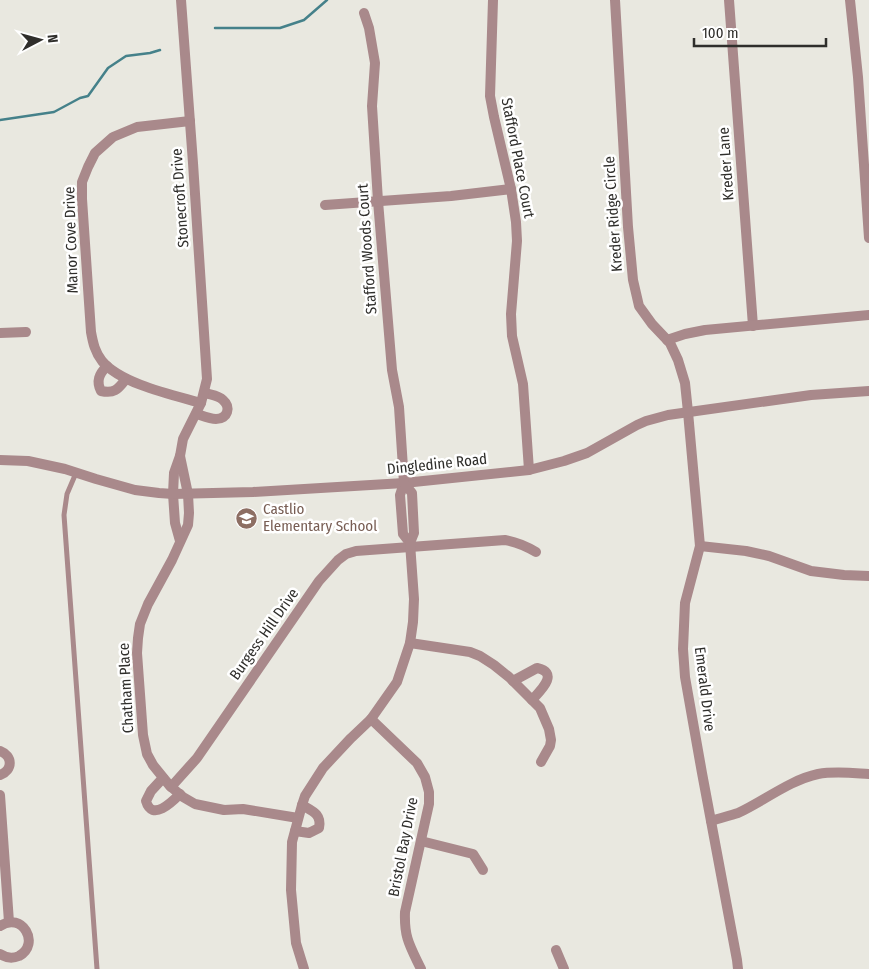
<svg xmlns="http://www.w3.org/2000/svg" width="869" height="969" viewBox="0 0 869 969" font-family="'Fira Sans Condensed',sans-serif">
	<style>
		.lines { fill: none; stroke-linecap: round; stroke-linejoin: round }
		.stream { stroke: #45818a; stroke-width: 2.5 }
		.service { stroke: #a9898b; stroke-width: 5 }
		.minor { stroke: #a9898b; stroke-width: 10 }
		.tertiary { stroke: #a9898b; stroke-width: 10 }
		.labels { text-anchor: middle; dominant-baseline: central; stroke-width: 5; stroke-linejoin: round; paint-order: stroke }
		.street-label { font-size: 15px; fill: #2f2e2b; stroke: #fff }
		.education-label { font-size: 15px; fill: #785e54; stroke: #fff; text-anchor: start }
	</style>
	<rect width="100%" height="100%" fill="#e9e8e0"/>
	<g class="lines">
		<g class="stream">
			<polyline points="215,28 280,28 304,20 327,0"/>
			<polyline points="0,120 54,112 80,98 88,96 108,68 126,56 150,53 160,50"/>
		</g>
		<polyline class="service" points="76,473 67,494 64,515 97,969"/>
		<g class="minor">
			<polyline points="493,0 490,96 494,117 511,189 516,222 517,241 511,314 512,336 523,384 529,470"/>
			<polyline points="615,0 628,227 633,280 639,306 652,324 670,343 678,360 685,383 688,412 700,546 685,603 683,649 685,677 702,773 737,960 738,969"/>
			<polyline points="729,0 753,326"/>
			<polyline points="850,0 858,77 869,238"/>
			<polyline points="364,13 369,28 375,63 372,106 378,201 392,370 399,407 404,483"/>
			<path d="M 190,121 L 137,127 L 113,137 L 95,153 L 88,167 L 82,182 L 82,199 L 91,332 C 93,343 95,352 102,361 C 121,384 173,395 201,403"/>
			<polyline points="325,205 451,196 511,189"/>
			<polyline points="0,333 26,332"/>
			<polyline points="667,340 685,334 705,330 869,315"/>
			<path d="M 107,366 C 99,374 96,381 101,391 C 115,394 118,389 126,379"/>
			<path d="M 197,414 C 203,416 210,419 216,419 C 228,419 231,407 223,400 C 218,395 211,395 205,393"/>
			<polyline points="180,456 188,494 189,513 188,525 172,560 148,604 140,624 138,638 137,653 143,735 147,754 153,765 170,786 183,797 195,804 224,810 243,809 298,818"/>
			<polyline points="180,541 175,523 173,494 174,473 180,456 183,439 201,403 207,379 193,163 181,0"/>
			<polyline points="700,546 746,551 769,556 811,571 844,575 869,576"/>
			<polyline points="410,643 470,652 480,656 494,665 509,677 540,708 549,729 551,740 550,746 541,762"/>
			<path d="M 513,681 L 537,668 C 560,673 540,691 532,700"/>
			<path d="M 371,719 L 417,763 L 425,777 L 429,792 L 429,804 L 405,912 C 404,938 410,946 421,969"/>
			<path d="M 0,751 C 13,756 13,770 0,775"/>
			<path d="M 163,778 L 151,791 L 146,801 C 152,822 172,802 180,794"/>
			<path d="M 171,787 L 197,758 L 319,581 L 338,560 L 346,554 L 356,551 L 505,540 C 517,542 526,546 536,552"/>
			<polyline points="0,795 9,922"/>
			<path d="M 711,821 C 720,818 729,816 738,813 C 764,801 790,780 818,774 C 835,771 852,773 869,774"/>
			<path d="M 295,831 L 309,833 L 319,828 C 322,814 312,811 302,805"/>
			<polyline points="421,841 473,854 483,870"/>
			<path d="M 0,926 C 22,911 41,944 19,956 C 12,959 6,958 0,954"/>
			<polyline points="556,950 564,969"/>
		</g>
		<g class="tertiary">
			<polyline points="0,460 28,461 65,469 96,479 135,490 159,493 173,494 253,492 404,483 529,470 564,461 587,453 637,425 646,421 668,415 811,395 869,391"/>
			<polyline points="404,483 400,495 403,534 410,543"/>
			<polyline points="304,969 296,943 291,890 292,842 302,805 305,796 323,768 351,738 371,719 397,682 410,643 413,622 414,599 410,543 414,533 412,493 404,483"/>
		</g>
	</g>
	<defs>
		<symbol id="school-disc" viewBox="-11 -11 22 22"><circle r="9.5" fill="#8d6e63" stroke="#fff"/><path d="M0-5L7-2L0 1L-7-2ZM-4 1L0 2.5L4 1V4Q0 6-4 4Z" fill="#fff"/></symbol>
	</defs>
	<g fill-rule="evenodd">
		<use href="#school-disc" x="234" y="506" width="25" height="25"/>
	</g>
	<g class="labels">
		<g class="street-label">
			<text transform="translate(518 158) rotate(79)">Stafford Place Court</text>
			<text transform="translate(726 164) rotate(-94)">Kreder Lane</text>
			<text transform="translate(180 198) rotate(-94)">Stonecroft Drive</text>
			<text transform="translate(613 214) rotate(-94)">Kreder Ridge Circle</text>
			<text transform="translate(71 240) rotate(-92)">Manor Cove Drive</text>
			<text transform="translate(367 249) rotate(-94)">Stafford Woods Court</text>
			<text transform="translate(437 464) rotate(-6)">Dingledine Road</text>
			<text transform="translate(264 634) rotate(-55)">Burgess Hill Drive</text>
			<text transform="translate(126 688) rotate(-93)">Chatham Place</text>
			<text transform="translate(705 689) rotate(83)">Emerald Drive</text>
			<text transform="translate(403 847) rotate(-79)">Bristol Bay Drive</text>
		</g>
		<g class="education-label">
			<text x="263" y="509">Castlio<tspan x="263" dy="17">Elementary School</tspan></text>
		</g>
	</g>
	<g transform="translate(40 40) rotate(84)" stroke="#ffffff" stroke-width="4" paint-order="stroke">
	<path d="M0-4L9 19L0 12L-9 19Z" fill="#2f2e2b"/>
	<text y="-8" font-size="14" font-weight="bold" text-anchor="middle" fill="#2f2e2b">N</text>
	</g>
	<path d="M694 38v8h132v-8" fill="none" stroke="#2f2e2b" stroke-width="2.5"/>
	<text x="702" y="38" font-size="15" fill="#2f2e2b" stroke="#ffffff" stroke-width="4" paint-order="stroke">100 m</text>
</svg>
